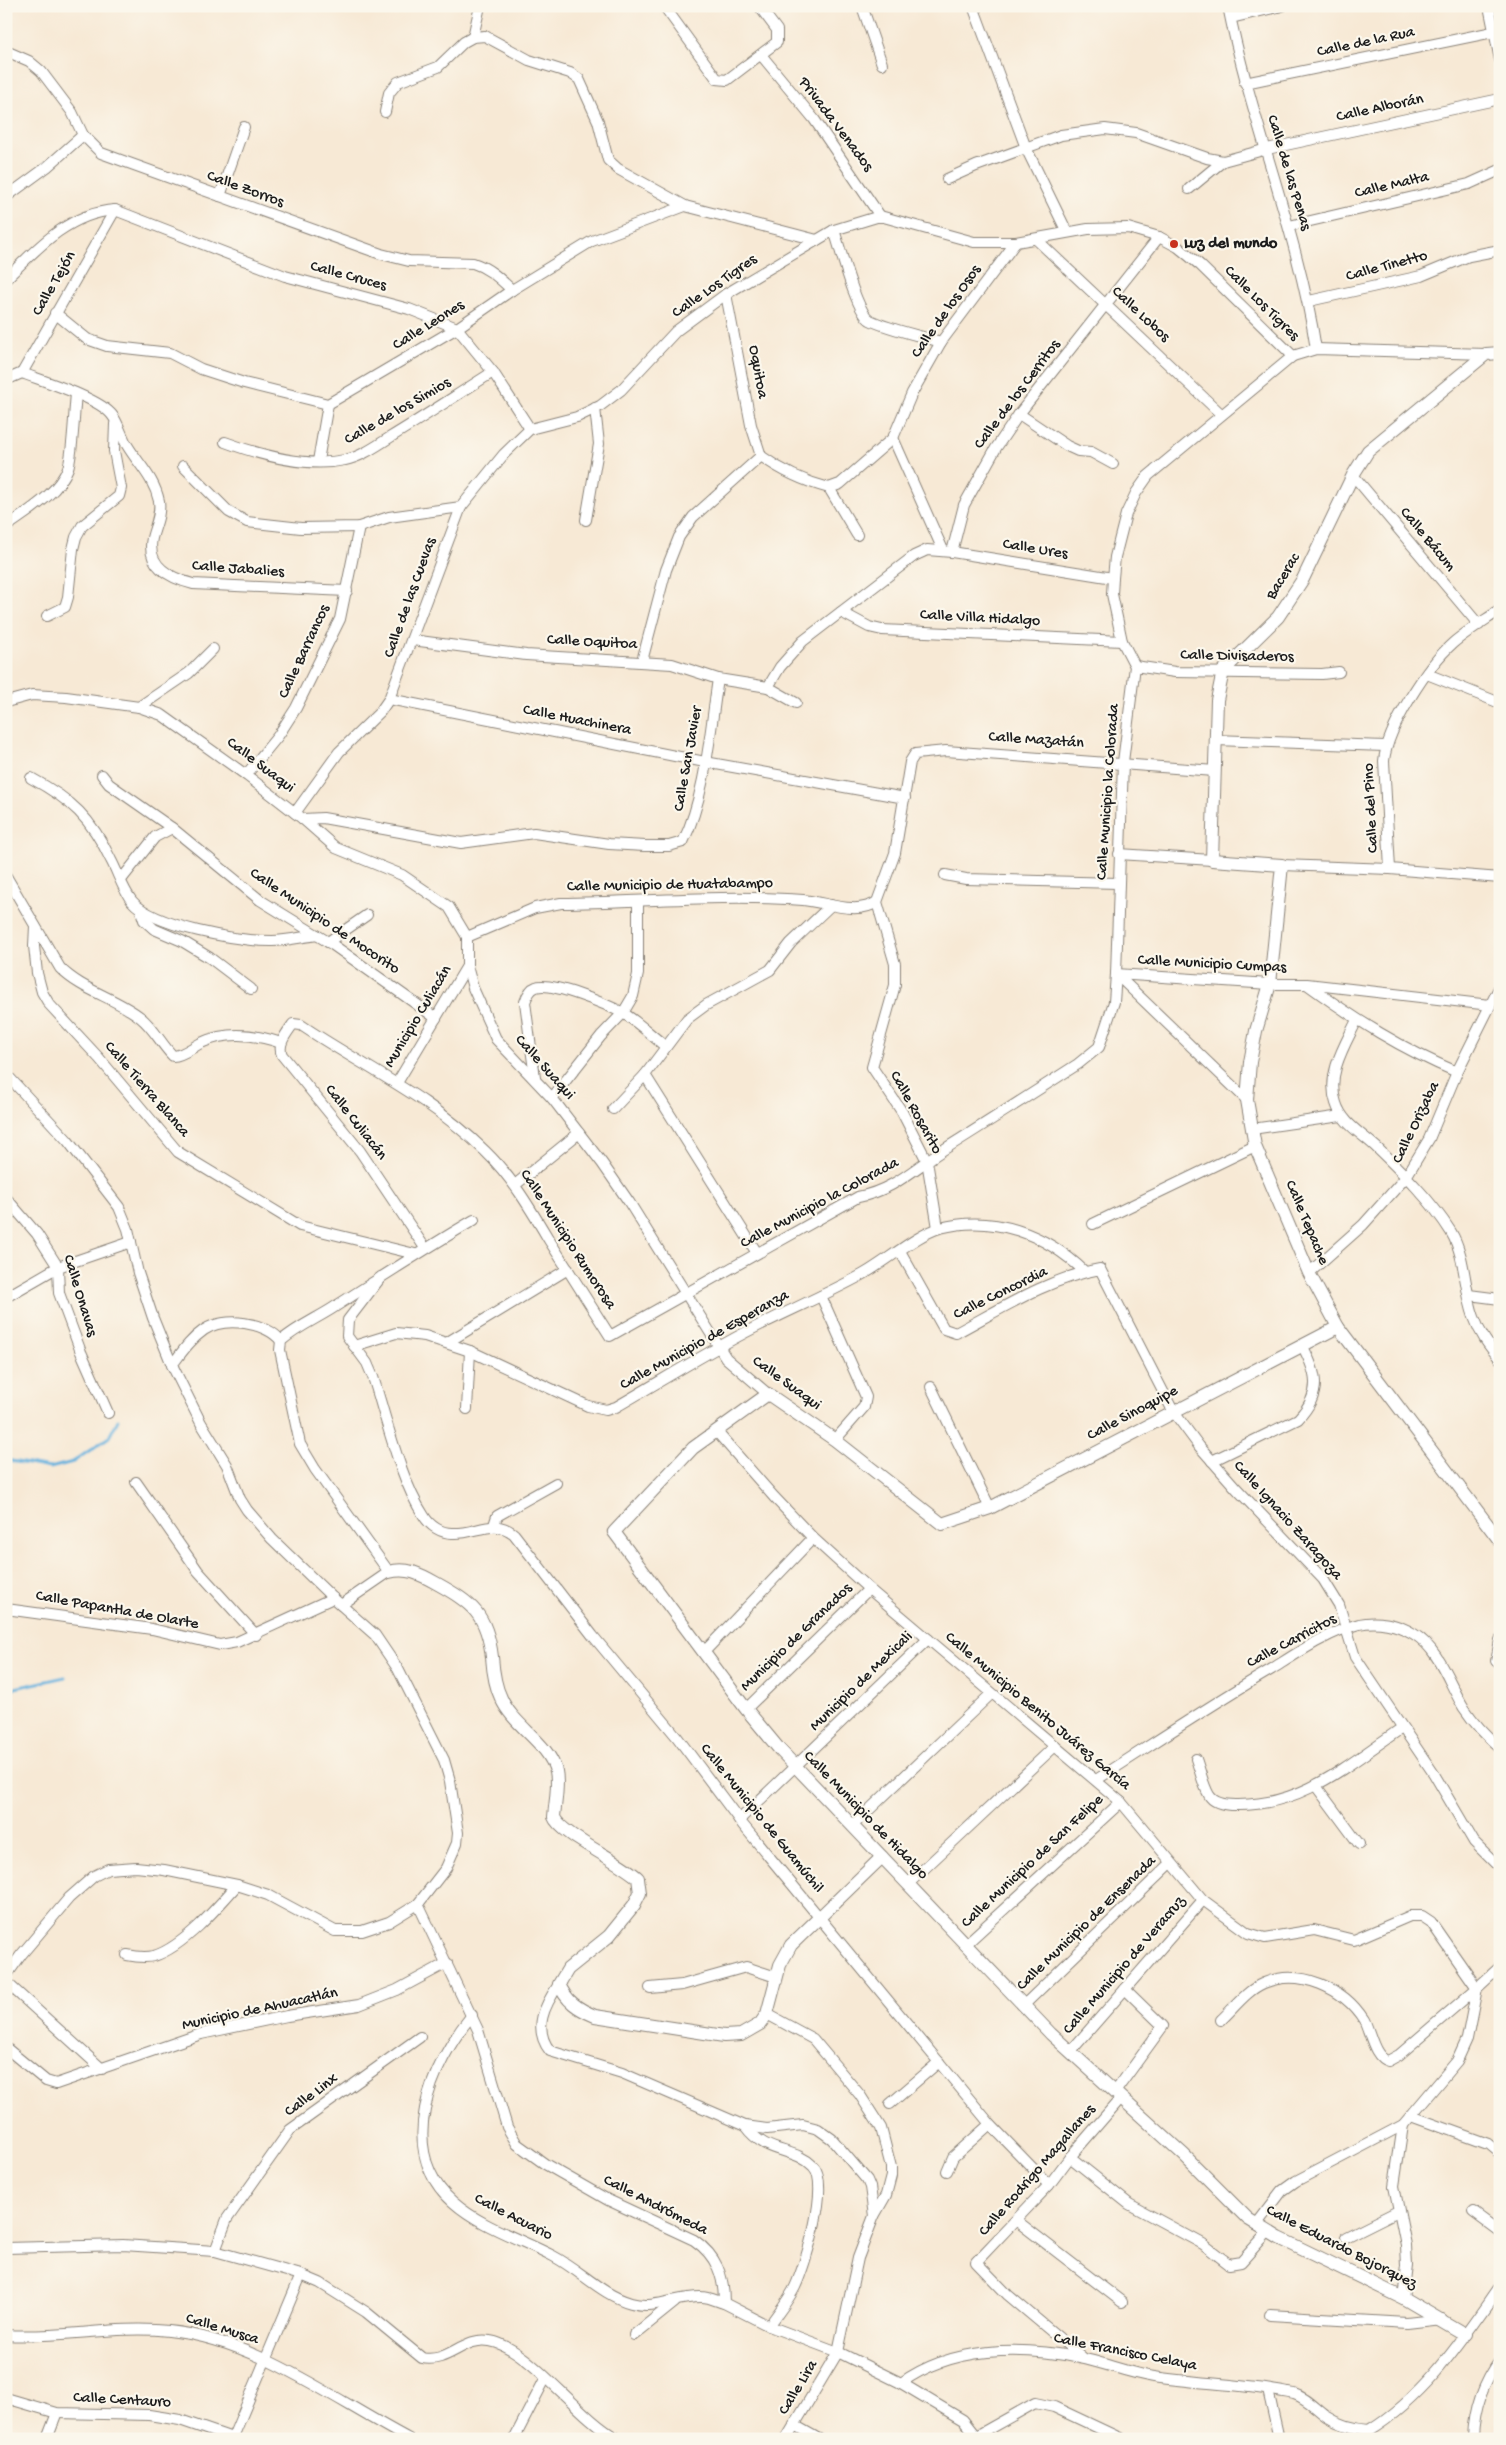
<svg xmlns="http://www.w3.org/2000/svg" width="1506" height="2445" viewBox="0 0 1506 2445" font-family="'Gochi Hand',sans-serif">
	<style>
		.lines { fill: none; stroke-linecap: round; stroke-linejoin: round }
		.stream { stroke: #64b0dd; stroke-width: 3 }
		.minor-casing { stroke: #8a8278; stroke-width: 12 }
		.tertiary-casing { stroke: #8a8278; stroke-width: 14 }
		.minor { stroke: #fff; stroke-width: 10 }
		.tertiary { stroke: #fff; stroke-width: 12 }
		.poi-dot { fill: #c8321e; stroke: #fbf7ec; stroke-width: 2 }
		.labels { text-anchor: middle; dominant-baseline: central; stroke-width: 4.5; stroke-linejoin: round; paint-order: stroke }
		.street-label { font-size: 16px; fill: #1c1c1c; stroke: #fbf7ec }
		.poi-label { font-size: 16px; font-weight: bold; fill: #1c1c1c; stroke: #fbf7ec; text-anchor: start }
	</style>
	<rect width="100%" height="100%" fill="#fbf7ec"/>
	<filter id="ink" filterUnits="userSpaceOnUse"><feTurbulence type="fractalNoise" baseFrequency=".02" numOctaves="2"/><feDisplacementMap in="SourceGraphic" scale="10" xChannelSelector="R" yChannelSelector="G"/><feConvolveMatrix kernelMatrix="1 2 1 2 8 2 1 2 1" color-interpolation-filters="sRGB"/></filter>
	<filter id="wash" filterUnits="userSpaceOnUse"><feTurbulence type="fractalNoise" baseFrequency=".0096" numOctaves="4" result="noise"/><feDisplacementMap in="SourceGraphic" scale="20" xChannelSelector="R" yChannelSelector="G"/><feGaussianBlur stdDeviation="1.12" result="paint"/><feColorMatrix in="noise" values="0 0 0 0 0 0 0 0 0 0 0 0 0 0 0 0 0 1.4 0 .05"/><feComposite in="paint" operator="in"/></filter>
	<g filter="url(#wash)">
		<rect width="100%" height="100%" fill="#f7e9d5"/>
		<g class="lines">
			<g class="stream">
				<polyline points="6,1460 50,1468 73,1462 109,1437 118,1420"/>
				<polyline points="6,1690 65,1677"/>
			</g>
		</g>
	</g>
	<g filter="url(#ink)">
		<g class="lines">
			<defs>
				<g id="minor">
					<polyline points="664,6 717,79 727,80 777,42 777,30 759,6"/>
					<polyline points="862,6 882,64"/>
					<polyline points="973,6 1026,148 1067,232"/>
					<path d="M 1228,6 C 1251,122 1298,232 1316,349"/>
					<polyline points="1489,6 1500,60"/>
					<polyline points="1231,18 1282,6"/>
					<polyline points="473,37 480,6"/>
					<path d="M 6,51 L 29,61 L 41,71 L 72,112 L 83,135 L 101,153 L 381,254 L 409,261 L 473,263 C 489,268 499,278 512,290"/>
					<polyline points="762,56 814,119 880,216"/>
					<polyline points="1245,83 1493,32"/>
					<polyline points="385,112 389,93 398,82 438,67 464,42 473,37 485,36 529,60 570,73 579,79 598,121 608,160 618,169 685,206"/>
					<polyline points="947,179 976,166 1061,135 1105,129 1136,133 1207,158 1223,161 1267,149 1500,99"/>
					<polyline points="1189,189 1223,161"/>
					<polyline points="220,196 244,127"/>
					<polyline points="6,197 47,167 83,135"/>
					<polyline points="1289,226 1469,184 1500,170"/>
					<path d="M 834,230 C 840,247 856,312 870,320 C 888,329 921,336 941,342"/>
					<polyline points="1036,239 1221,414"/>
					<path d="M 6,279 C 37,248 69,213 115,210 L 285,276 L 409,309 L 457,328 L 493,372 L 530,429"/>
					<polyline points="726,294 751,425 761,456"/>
					<polyline points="1309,301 1421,276 1469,256 1500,250"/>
					<polyline points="55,313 87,339 107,346 170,353 201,369 244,383 328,404 457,328 512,290 592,241 685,206 817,240"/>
					<path d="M 22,373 C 43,381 99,398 112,415 C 118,422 122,437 127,445 C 139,465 154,478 159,501 C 161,515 155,526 152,538 C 146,566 170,578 193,584 L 347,591"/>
					<polyline points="22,373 115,210"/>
					<polyline points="6,380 22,373"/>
					<polyline points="1019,414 1067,446 1078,451 1091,452 1113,464"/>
					<polyline points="893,438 943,550"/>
					<path d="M 225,442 C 260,455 308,468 345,460 C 361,457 376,446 389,438 C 424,417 458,394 493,372"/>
					<path d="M 761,456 C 783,472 803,481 829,488 L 857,535"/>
					<polyline points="318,461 328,404"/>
					<polyline points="183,466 229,512 247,522 301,528 359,527 389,517 461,507 504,454 530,429 577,417 600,406 621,390 676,331 726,294 834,230 880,216 974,242 1016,242 1088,229 1128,228 1159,237 1178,247 1200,265 1293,356"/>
					<polyline points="1353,475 1479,625"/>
					<polyline points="829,488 840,484 893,438 912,393 941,342 1016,242"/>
					<polyline points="586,520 599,444 595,408"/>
					<path d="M 6,527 C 28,511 58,494 68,468 C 73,453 74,411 76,394"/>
					<polyline points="952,552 1113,578"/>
					<polyline points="841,612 869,627 882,630 1122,641"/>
					<polyline points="47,616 65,607 68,597 73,549 76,537 82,526 119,496 121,488 114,451 115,424"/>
					<polyline points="412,640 526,655 672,664 718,679 768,687 780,667 803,641 914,556 927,550 952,552 964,505 996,448 1019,414 1159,237"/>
					<polyline points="642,661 666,570 679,537 693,517 761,456"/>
					<polyline points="1135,666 1175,672 1322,674 1339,672"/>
					<polyline points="1427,674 1500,703"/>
					<polyline points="768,687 796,703"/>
					<polyline points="389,699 461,507"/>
					<polyline points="6,702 32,695 66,697 139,707 162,715 246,775 303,819 336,848 402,875 449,907 467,937 467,966 473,988 496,1039 552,1098 602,1163 629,1202 726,1358 768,1394"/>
					<polyline points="139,707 189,673 213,649"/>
					<polyline points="1215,740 1385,746"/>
					<polyline points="102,775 109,784 172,828 260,900 333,945 436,1018"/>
					<polyline points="246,775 278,736 296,708 340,619 359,527"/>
					<path d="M 31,778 C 72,800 91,818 111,860 C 118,873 123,890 132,901 C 154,927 238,941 272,941 C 287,941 302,937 317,935"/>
					<polyline points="295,813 339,752 380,712 389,699 705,762 905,798"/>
					<path d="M 303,819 L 323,818 L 461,843 L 534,833 L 609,844 L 645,846 L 669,846 L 683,842 C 706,795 710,731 718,679"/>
					<polyline points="1119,854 1212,860"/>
					<polyline points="1282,865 1390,869 1500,878"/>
					<path d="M 1390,869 L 1384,761 C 1387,728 1428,665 1453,643 C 1467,631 1484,621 1500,610"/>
					<polyline points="945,875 966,879 1118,883"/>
					<path d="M 6,876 L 60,968 C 81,990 116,998 140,1017 C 154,1028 161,1044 173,1056 C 182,1056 193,1047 201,1043 C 227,1031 255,1034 281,1043"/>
					<polyline points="121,880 155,837 172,828"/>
					<polyline points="141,911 144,920 154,929 182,941 210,958 251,989"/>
					<polyline points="35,926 34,946 37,973 42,992 49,1004 99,1058 178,1152 300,1226 415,1254"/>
					<path d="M 467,937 L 535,908 L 561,903 C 642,902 722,894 803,900 C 826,902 856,916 877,902"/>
					<polyline points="328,942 367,915"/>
					<polyline points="1116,974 1270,984 1307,984 1490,1005"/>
					<polyline points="1116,974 1247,1100"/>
					<path d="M 1308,985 C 1356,1020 1402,1049 1457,1072"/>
					<path d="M 1357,1020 C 1345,1045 1326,1074 1336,1103 C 1342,1123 1361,1133 1376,1147 C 1403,1173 1431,1200 1451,1232 C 1466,1257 1464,1290 1474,1317 C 1480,1334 1488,1345 1500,1359"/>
					<polyline points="6,1074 68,1141 119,1207 128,1229 138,1273 153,1318 172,1365 201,1423 227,1465 240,1499 247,1510 272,1539 333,1598 375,1635 398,1669 444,1760 450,1781 458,1833 457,1843 446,1868 418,1904 389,1922 362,1931 335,1931 268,1895 237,1885 164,1870 136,1867 108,1869 94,1876 69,1898 21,1955 6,1976"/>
					<polyline points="645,1075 757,1253"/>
					<path d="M 535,1078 L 525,1002 C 527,996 530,989 536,987 C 551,981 608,1005 623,1013 C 638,1022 652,1036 665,1046"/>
					<polyline points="397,1083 467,966"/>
					<polyline points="552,1098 601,1036 623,1013 633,996 638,974 638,901"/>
					<polyline points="613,1109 645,1075 687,1019 706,1005 770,970 791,943 831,905"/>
					<polyline points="1252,1129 1341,1116"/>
					<polyline points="515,1185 579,1133"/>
					<polyline points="6,1198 37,1234 58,1267 59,1293 81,1352 108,1413"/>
					<polyline points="1093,1224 1255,1146"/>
					<polyline points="938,1228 927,1161 902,1112 872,1067 895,985 895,964 877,902 895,853 910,762 915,754 946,751 1215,771"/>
					<path d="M 425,1248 L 360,1151 L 282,1055 C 277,1044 287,1033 293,1024 L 301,1025 C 362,1066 432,1098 485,1151 C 512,1177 530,1208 549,1240 C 569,1272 590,1304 610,1336 L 858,1197 C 894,1190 913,1169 943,1150 C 988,1122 1033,1093 1078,1064 L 1099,1047 L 1114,1002 L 1116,974 L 1123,762 L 1135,666 L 1122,641 L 1112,594 L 1113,578 L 1115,557 L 1126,514 L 1136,493 L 1148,476 L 1293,356 L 1316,349 L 1486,354"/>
					<path d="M 900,1251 L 944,1329 L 956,1333 C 1001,1309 1049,1278 1100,1269 L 1173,1411 L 1199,1446 L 1236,1488 L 1323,1579 L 1339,1605 L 1355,1657 L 1434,1774 L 1474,1842 L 1500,1868"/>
					<polyline points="1309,1273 1363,1225 1406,1177 1429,1139 1457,1072 1500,986"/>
					<path d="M 381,1277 L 348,1320 L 347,1336 L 367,1363 L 373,1377 C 386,1418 401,1482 424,1516 C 430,1526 441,1533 452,1533 C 475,1535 494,1517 514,1534 L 593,1636 L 677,1737 L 743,1825 L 990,2124 L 1049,2185"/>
					<polyline points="1469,1295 1500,1299"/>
					<polyline points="821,1296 866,1397 864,1407 835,1440"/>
					<polyline points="6,1297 58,1267 131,1242"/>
					<polyline points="448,1342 568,1269"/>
					<path d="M 354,1346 L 396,1333 L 425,1336 L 470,1351 L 588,1406 L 606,1410 L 616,1407 C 661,1381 707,1352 754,1328 C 790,1310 827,1294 862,1275 C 884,1263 918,1234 940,1228 C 994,1214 1046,1234 1085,1272"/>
					<path d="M 172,1365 C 182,1352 191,1339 204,1330 C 224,1316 267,1322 281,1341"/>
					<polyline points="931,1387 990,1508"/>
					<polyline points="467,1409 470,1351"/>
					<path d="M 716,1431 L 774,1497 L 813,1538 L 869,1589 L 1121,1802 L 1203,1900 L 1248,1933 L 1265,1938 L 1314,1930 L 1354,1940 L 1410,1916 L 1422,1916 L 1431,1922 L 1477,1988 L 1399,2055 L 1388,2061 C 1374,2058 1370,2031 1364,2020 C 1344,1988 1300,1968 1264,1983 C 1247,1990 1234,2008 1221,2020"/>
					<path d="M 1212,1461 L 1298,1419 C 1323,1393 1317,1373 1302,1345"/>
					<polyline points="136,1482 198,1571 256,1635"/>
					<polyline points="494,1525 497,1516 556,1483"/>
					<path d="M 341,1605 L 389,1572 L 315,1469 L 300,1444 L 280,1350 L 281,1341 C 297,1327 316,1319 333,1308 C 380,1278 426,1248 474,1220"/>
					<polyline points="6,1609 152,1629 220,1645 237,1642 333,1598"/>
					<polyline points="705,1651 813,1538"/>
					<polyline points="1496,1661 1500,1640"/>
					<polyline points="746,1709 869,1589"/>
					<path d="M 1196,1759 C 1200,1770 1203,1785 1209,1795 C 1214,1804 1227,1805 1236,1805 C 1304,1806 1348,1764 1402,1728"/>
					<path d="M 1096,1780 C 1154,1743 1212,1704 1272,1669 C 1299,1652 1328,1632 1359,1624 C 1377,1620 1398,1624 1414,1634 C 1440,1650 1449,1684 1464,1708 C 1474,1723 1486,1736 1500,1748"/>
					<polyline points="1316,1786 1359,1844"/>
					<polyline points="739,1820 928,1639"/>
					<polyline points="852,1826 991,1694"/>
					<polyline points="908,1884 1055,1746"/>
					<path d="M 418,1904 L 478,2030 L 507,2127 L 517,2144 L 545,2164 L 608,2200 L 694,2240 C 717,2256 724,2276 724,2303 L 769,2326 L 838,2352 L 901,2383 L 963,2420 L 978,2439"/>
					<polyline points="965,1945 1121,1802"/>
					<path d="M 127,1955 C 137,1957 145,1958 154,1956 C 183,1947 217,1908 237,1885"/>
					<polyline points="6,1982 102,2069"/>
					<path d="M 559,1984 C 545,2005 532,2028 550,2051 L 622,2073 L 745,2126 L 767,2129 L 803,2125 L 818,2129 L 832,2139 L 867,2180 L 870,2187 L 874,2216"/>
					<polyline points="650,1988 682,1985 746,1967 776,1977"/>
					<polyline points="1024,2005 1170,1864"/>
					<polyline points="767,2014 813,2039 860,2095 881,2128 891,2167 891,2176 886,2195 874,2216 858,2258 838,2352 786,2439"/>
					<path d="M 472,2015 C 430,2066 395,2151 453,2202 C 481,2227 521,2239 553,2256 C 580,2270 602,2295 631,2303 C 655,2310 678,2296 702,2297 C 709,2297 717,2301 724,2303"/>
					<polyline points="6,2048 46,2081 56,2084 201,2034 287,2016 359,2005 397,1990 447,1963"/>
					<polyline points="1070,2052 1203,1900"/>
					<polyline points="1115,2092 1163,2026 1125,1989"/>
					<polyline points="890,2104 939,2062"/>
					<polyline points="1411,2116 1488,2144 1500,2154"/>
					<polyline points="1403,2125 1394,2186 1406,2245 1407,2266 1403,2298"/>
					<path d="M 745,2126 C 767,2156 793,2146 813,2166 C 831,2183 805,2266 795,2287 C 788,2301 778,2313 769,2326"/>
					<polyline points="1070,2157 1129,2204 1203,2244 1229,2264 1241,2262 1268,2232"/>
					<polyline points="947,2171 953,2157 990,2124"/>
					<polyline points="1473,2212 1500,2232"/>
					<polyline points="1017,2221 1122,2302"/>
					<polyline points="1256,2225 1282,2191 1296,2181 1403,2125 1457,2061 1467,2039 1477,1988 1500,1967"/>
					<polyline points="1346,2237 1398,2211"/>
					<path d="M 6,2248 L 123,2245 L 215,2251 L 301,2275 L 320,2283 L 366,2312 L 422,2358 C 448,2364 464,2336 490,2341 C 529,2347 578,2418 618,2439"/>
					<polyline points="215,2251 227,2219 290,2130 420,2037"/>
					<polyline points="1270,2315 1407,2323 1442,2319"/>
					<path d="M 6,2335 C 60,2339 115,2325 169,2331 C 257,2340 333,2399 409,2439"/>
					<polyline points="634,2335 675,2302"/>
					<polyline points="1082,2357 1008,2295 976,2262 1049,2185 1070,2157 1121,2098"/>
					<path d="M 901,2383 C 952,2346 1021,2346 1080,2358 C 1105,2363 1128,2373 1154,2377 C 1200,2384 1248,2384 1294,2394 C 1307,2398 1315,2408 1326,2416 C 1338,2424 1355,2429 1370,2430"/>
					<polyline points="1268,2390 1279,2439"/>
					<polyline points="6,2398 57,2413 149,2415 180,2420 235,2439"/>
					<polyline points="794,2425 819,2439"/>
					<path d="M 1370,2430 C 1426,2396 1463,2338 1500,2286"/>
					<polyline points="978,2435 1035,2403 1054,2407 1122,2439"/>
					<polyline points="233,2437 301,2275"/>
					<polyline points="47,2439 57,2413"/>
					<polyline points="514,2439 545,2379"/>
					<path d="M 1472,2439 C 1473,2410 1483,2382 1500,2359"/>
				</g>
				<g id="tertiary">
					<polyline points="1500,353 1486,354 1368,451 1353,475 1303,579 1278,617 1223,671 1217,700 1212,860 1282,865 1270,984 1256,1031 1250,1062 1247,1100 1255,1146 1309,1273 1338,1327 1500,1541"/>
					<polyline points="1338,1327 990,1508 942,1524 835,1440 768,1394 693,1448 614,1532 746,1709 780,1750 1051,2034 1184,2155 1248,2219 1279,2238 1403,2298 1466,2335"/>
					<path d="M 389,1572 C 407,1567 420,1574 436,1583 C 472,1603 487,1614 492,1657 C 493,1671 495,1686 501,1698 C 513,1726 548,1742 556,1771 C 559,1785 555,1803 554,1817 C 560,1834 620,1861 638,1878 L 640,1893 L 634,1905 L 609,1936 L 568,1969 L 559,1984 C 566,2001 578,2009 595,2016 L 724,2036 L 741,2035 L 760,2024 L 767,2014 L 780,1965 L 791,1945 L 882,1857"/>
				</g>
			</defs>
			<use href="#minor" class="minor-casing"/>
			<use href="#tertiary" class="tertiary-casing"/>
			<use href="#minor" class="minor"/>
			<use href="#tertiary" class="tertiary"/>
		</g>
	</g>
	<circle class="poi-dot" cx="1174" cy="244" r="5"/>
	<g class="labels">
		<g class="street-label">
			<text transform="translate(1366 43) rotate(-12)">Calle de la Rua</text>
			<text transform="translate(1380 109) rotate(-12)">Calle Alborán</text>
			<text transform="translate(835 125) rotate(53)">Privada Venados</text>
			<text transform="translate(1288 173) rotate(73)">Calle de las Penas</text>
			<text transform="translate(1392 186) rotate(-13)">Calle Malta</text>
			<text transform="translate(245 190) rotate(20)">Calle Zorros</text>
			<text transform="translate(1387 267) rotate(-15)">Calle Tinetto</text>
			<text transform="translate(348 277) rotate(15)">Calle Cruces</text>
			<text transform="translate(55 284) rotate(-60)">Calle Tejón</text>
			<text transform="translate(715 287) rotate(-35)">Calle Los Tigres</text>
			<text transform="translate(1261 304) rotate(45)">Calle Los Tigres</text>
			<text transform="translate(947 312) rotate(-55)">Calle de los Osos</text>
			<text transform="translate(1140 315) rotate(43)">Calle Lobos</text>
			<text transform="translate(429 326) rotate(-32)">Calle Leones</text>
			<text transform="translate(757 372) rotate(80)">Oquitoa</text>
			<text transform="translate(1018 395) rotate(-53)">Calle de los Cerritos</text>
			<text transform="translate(398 412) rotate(-30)">Calle de los Simios</text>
			<text transform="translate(1427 540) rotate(50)">Calle Bácum</text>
			<text transform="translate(1035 550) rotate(9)">Calle Ures</text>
			<text transform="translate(238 570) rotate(4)">Calle Jabalies</text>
			<text transform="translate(1284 577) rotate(-59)">Bacerac</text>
			<text transform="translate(411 598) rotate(-70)">Calle de las Cuevas</text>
			<text transform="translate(980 619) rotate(3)">Calle Villa Hidalgo</text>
			<text transform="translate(592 643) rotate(3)">Calle Oquitoa</text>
			<text transform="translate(305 652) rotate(-65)">Calle Barrancos</text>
			<text transform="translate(1237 657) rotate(1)">Calle Divisaderos</text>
			<text transform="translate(577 721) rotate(11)">Calle Huachinera</text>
			<text transform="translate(1036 741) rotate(4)">Calle Mazatán</text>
			<text transform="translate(689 759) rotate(-80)">Calle San Javier</text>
			<text transform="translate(260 766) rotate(37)">Calle Suaqui</text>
			<text transform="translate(1109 792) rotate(-86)">Calle Municipio la Colorada</text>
			<text transform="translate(1372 808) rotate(-93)">Calle del Pino</text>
			<text transform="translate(670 886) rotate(-1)">Calle Municipio de Huatabampo</text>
			<text transform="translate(324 922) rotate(34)">Calle Municipio de Mocorito</text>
			<text transform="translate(1212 965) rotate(3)">Calle Municipio Cumpas</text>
			<text transform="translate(419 1017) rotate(-59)">Municipio Culiacán</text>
			<text transform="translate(544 1068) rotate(48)">Calle Suaqui</text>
			<text transform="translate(146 1090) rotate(49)">Calle Tierra Blanca</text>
			<text transform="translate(915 1113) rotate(61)">Calle Rosarito</text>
			<text transform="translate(355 1123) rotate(52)">Calle Culiacán</text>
			<text transform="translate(1417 1123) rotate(-64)">Calle Orizaba</text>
			<text transform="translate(820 1204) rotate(-28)">Calle Municipio la Colorada</text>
			<text transform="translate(1306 1223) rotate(67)">Calle Tepache</text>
			<text transform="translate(567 1240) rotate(57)">Calle Municipio Rumorosa</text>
			<text transform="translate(1001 1294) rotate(-26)">Calle Concordia</text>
			<text transform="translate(79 1296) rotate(73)">Calle Onavas</text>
			<text transform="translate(705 1341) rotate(-29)">Calle Municipio de Esperanza</text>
			<text transform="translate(786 1384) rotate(36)">Calle Suaqui</text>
			<text transform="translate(1133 1414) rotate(-28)">Calle Sinoquipe</text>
			<text transform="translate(1287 1521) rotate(48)">Calle Ignacio Zaragoza</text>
			<text transform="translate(117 1611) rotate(10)">Calle Papantla de Olarte</text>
			<text transform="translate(797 1638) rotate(-44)">Municipio de Granados</text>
			<text transform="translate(1292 1642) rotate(-28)">Calle Carricitos</text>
			<text transform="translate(862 1682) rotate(-44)">Municipio de Mexicali</text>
			<text transform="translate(1037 1712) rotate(40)">Calle Municipio Benito Juárez García</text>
			<text transform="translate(865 1816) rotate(46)">Calle Municipio de Hidalgo</text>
			<text transform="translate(761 1819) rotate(51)">Calle Municipio de Guamúchil</text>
			<text transform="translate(1033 1862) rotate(-43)">Calle Municipio de San Felipe</text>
			<text transform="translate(1087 1924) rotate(-44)">Calle Municipio de Ensenada</text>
			<text transform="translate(1125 1966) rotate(-49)">Calle Municipio de Veracruz</text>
			<text transform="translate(260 2010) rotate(-12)">Municipio de Ahuacatlán</text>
			<text transform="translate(312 2096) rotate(-36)">Calle Linx</text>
			<text transform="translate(1038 2171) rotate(-49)">Calle Rodrigo Magallanes</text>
			<text transform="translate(655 2206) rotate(27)">Calle Andrómeda</text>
			<text transform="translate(513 2218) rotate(27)">Calle Acuario</text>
			<text transform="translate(1341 2248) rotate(27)">Calle Eduardo Bojorquez</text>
			<text transform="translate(222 2330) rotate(17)">Calle Musca</text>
			<text transform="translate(1125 2353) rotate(11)">Calle Francisco Celaya</text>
			<text transform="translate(799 2388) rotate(-59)">Calle Lira</text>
			<text transform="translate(122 2401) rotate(3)">Calle Centauro</text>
		</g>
		<g class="poi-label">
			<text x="1184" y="244">Luz del mundo</text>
		</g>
	</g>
	<rect width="1506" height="2445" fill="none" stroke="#fbf7ec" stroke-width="25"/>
</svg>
